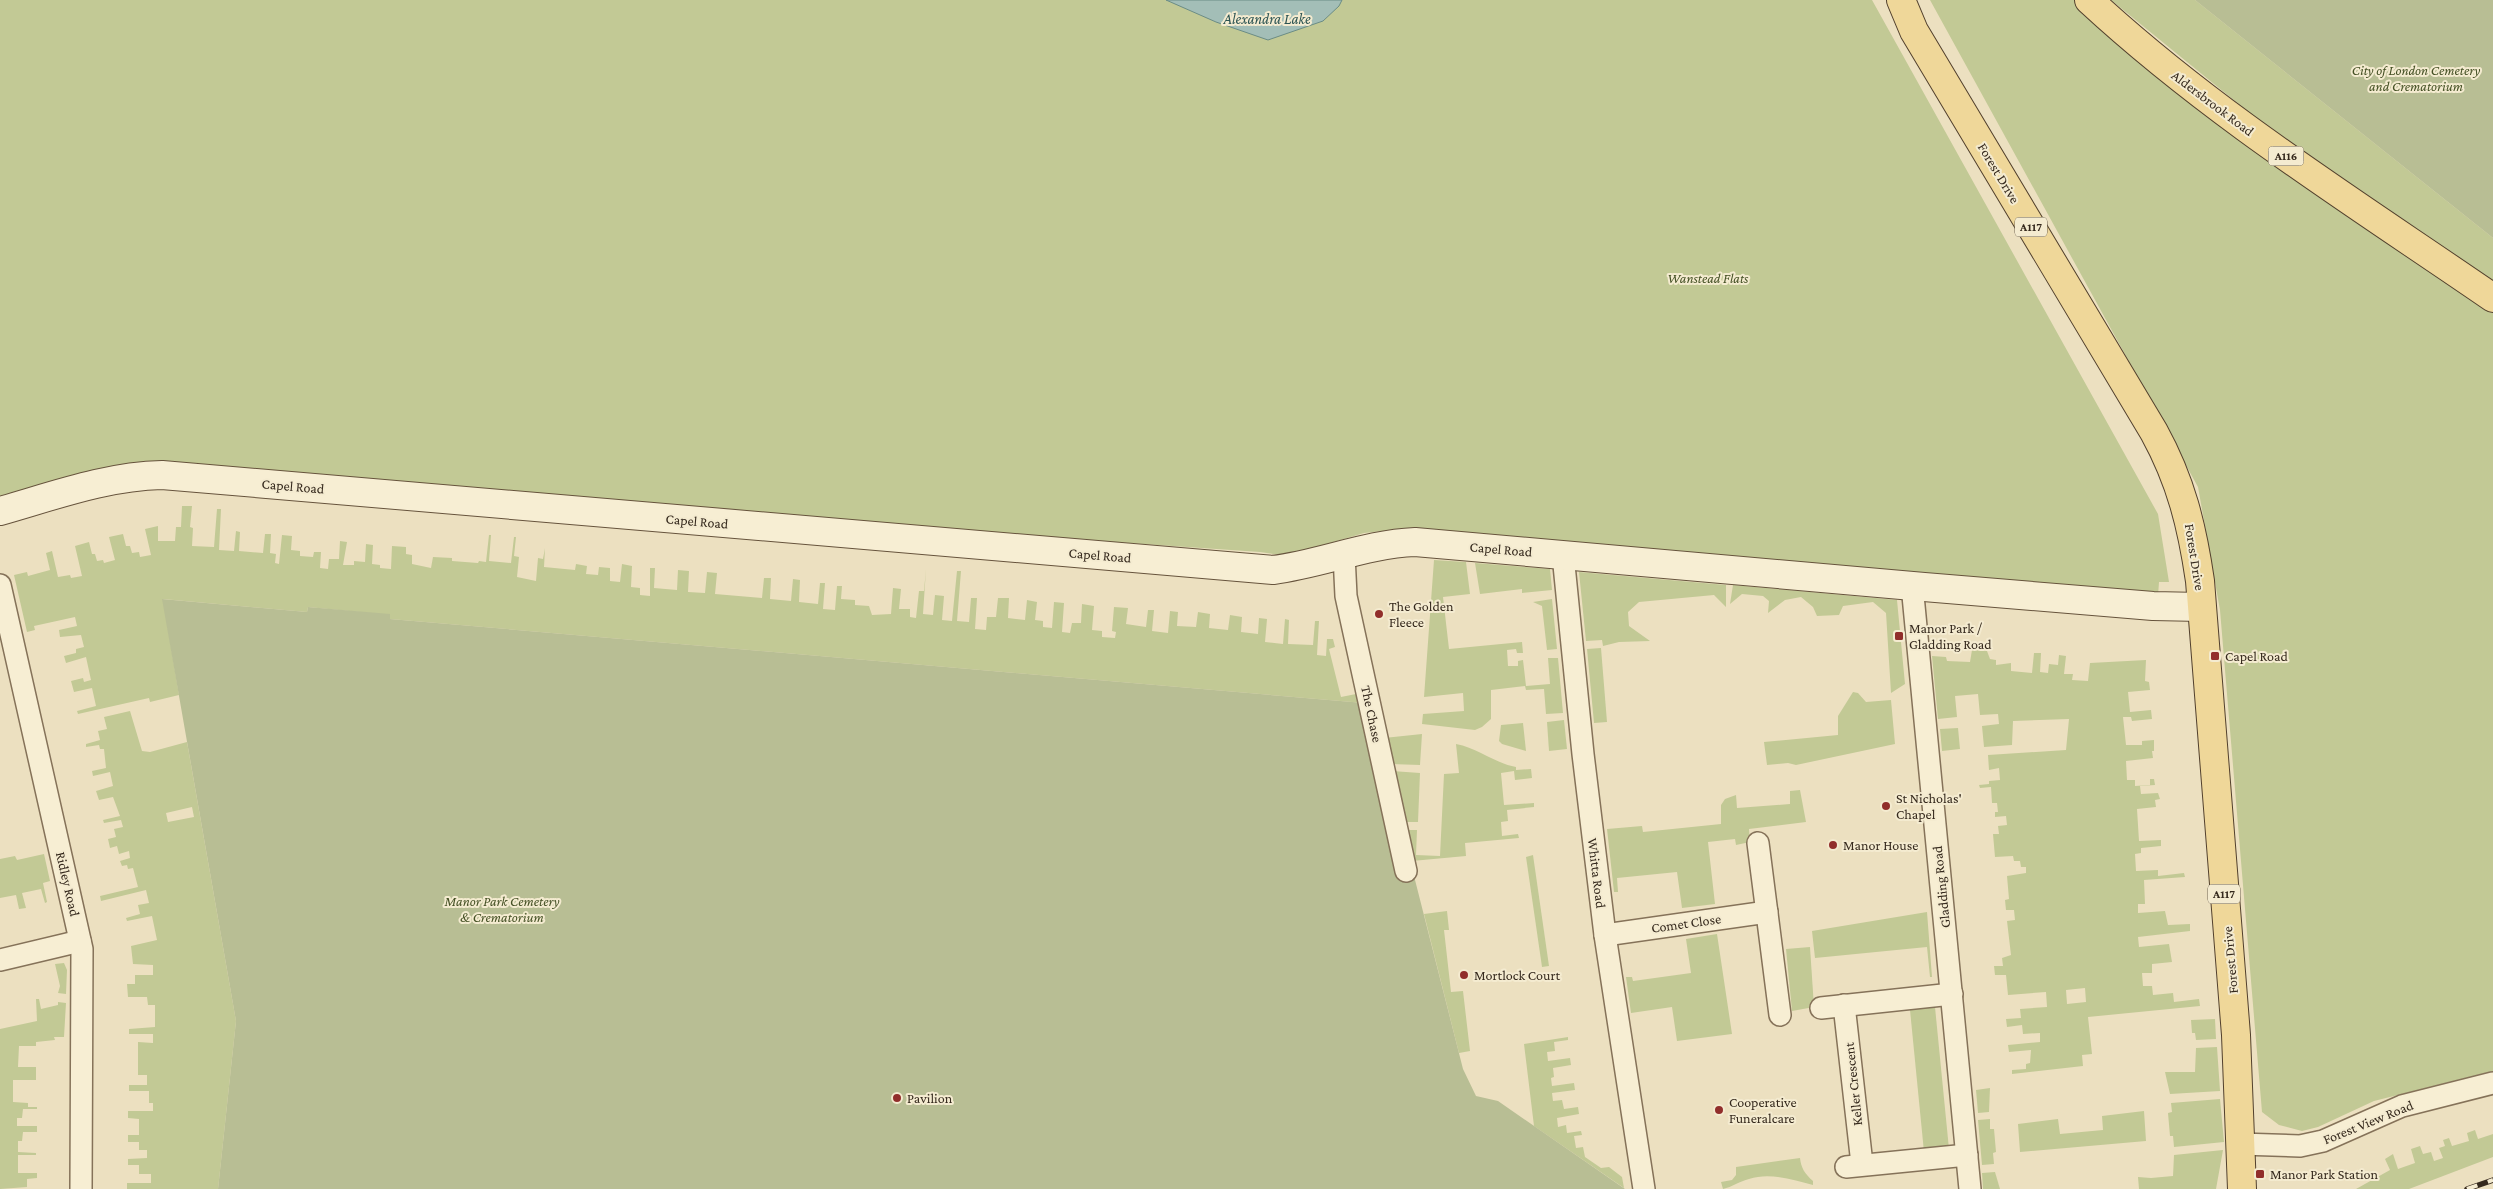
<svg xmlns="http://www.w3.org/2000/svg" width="2493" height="1189" viewBox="0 0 2493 1189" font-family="'Crimson Pro',serif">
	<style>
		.green { fill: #c2c995; fill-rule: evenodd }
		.cemetery { fill: #b8be94 }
		.water { fill: #a3beb7; stroke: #6b8c85 }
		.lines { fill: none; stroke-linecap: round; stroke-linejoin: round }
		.street-casing { stroke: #857259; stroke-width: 24 }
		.secondary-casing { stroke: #66533c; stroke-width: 30 }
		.primary-casing { stroke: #52402d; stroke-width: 30 }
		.street { stroke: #f7eed3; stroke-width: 21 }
		.secondary { stroke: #f7eed3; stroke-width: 28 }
		.primary { stroke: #efd799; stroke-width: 28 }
		.rail-casing { stroke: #35291d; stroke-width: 5.5 }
		.rail { stroke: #f4ebd0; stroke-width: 4; stroke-dasharray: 11; stroke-linecap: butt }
		.poi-dot { fill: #912e2b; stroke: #f4ebd0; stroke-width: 2 }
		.labels { text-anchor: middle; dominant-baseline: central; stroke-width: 4; stroke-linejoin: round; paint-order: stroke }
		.shield { fill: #f4ebd0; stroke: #6e6353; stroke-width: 1 }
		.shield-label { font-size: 12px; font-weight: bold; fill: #35291d }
		.park-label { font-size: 14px; font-style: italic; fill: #445024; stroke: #f4ebd0 }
		.street-label { font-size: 14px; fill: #35291d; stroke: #f4ebd0 }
		.poi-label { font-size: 14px; fill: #35291d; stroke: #f4ebd0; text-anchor: start }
		.water-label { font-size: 15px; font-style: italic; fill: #2c5453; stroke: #f4ebd0 }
	</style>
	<rect width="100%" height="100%" fill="#ece0c0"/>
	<g class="green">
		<polygon points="0,0 1872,0 2158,514 2169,582 2159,582 2158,596 1392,530 1364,533 1287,556 1260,552 954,531 139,463 93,471 0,496"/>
		<polygon points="1930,0 2081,0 2493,304 2493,1071 2374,1101 2318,1127 2302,1131 2279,1125 2262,1112 2220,610 2198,487"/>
		<polygon points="2111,0 2195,0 2493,238 2493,289 2279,137"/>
		<polygon points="182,506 192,506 190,527 193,528 192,546 214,547 217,509 221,509 219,550 234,551 236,531 240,532 239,551 263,553 265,534 271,534 270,553 276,554 275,563 279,564 282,535 292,536 291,550 300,551 300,556 313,557 314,552 321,552 320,568 328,569 329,559 339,559 340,541 347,542 343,565 354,565 354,561 365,562 366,544 373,545 372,564 380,565 380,568 391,569 392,546 406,547 406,554 412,555 412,564 431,568 433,557 452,558 452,561 478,563 479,561 486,562 489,535 491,535 489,561 511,563 514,537 516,537 514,556 519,557 517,577 536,581 538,558 543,559 545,548 544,567 575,570 576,564 587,566 586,574 598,575 599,567 610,568 610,581 620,582 622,564 632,566 631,587 640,588 640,595 650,596 650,568 655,568 654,588 677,590 678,570 689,571 688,592 705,593 707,572 717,573 715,594 762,598 764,578 771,578 770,599 791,601 793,579 800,580 799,602 818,604 820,583 825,583 823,609 835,610 837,586 842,586 841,599 855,600 855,605 869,606 872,615 891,614 893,588 901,589 899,609 910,609 910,617 916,618 919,591 924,591 926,569 923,614 933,615 935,595 944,596 942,620 952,621 957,571 961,571 957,621 969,622 971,598 977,598 975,629 986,630 987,617 996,617 998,598 1009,598 1008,618 1025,620 1027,600 1037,602 1035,620 1043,621 1043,627 1052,628 1054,602 1064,603 1062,632 1070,633 1072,623 1081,623 1082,604 1094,606 1092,630 1102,631 1102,637 1115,638 1116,632 1112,631 1114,607 1128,608 1126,624 1146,627 1148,610 1154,610 1152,631 1168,633 1170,611 1178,612 1177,626 1196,627 1198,612 1210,614 1209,628 1228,630 1230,615 1242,617 1241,632 1258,634 1259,618 1267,619 1265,642 1283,644 1285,619 1289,620 1288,644 1313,645 1315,621 1319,621 1317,655 1326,656 1327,639 1333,639 1335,647 1329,649 1341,697 1361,693 1364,703 390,619 390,615 308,607 307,612 163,599 179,695 150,702 149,698 78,714 77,711 96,706 92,688 74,692 71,681 83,678 84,682 91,680 86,657 66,663 64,656 76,653 76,649 84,647 81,635 60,637 59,630 77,626 75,617 34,626 35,630 27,632 14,575 27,572 28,576 50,570 46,553 52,551 58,577 70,575 71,578 82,576 75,546 89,542 92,554 95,554 97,561 103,560 104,563 115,560 109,537 123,534 126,546 130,546 132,553 139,552 140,557 151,555 145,529 158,526 158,541 175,541 176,527 181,527"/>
		<polygon points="1434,560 1466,562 1470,594 1443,597 1449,649 1522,642 1523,653 1517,653 1516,649 1507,650 1508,666 1518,666 1518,661 1523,660 1526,686 1550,684 1548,658 1558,658 1563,713 1546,714 1544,689 1526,690 1525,686 1491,690 1491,719 1482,727 1475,730 1422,724 1423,714 1464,711 1463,693 1424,697"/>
		<polygon points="1475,563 1550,569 1552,590 1522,593 1522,589 1480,594"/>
		<polygon points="1579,572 1726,585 1726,607 1714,595 1639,602 1628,612 1629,626 1650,641 1619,642 1603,646 1602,640 1586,641"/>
		<polygon points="1733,585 1897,600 1905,684 1891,693 1886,613 1873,602 1843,606 1839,615 1817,616 1813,607 1801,597 1785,600 1768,613 1769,601 1763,596 1742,594 1730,604"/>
		<polygon points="1552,599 1557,649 1547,650 1542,606 1533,602"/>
		<polygon points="1601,648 1607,722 1594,723 1587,649"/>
		<path d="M 1972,650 L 1987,651 L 1990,659 L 1996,660 L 1996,665 L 2011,663 L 2011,671 L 2032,673 L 2034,653 L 2041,653 L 2040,672 L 2048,673 L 2049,664 L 2058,665 L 2059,655 L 2066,656 L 2064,674 L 2073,674 L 2072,680 L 2088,681 L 2090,663 L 2146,660 L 2145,681 L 2149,682 L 2150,690 L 2128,692 L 2130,712 L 2151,710 L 2152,719 L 2132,721 L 2131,717 L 2123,717 L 2126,745 L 2142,745 L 2142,741 L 2154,740 L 2154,751 L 2152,751 L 2153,758 L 2126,761 L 2127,780 L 2135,780 L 2135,786 L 2150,785 L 2150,779 L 2154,779 L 2155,785 L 2140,786 L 2141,794 L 2158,793 L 2160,799 L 2155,800 L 2156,807 L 2137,809 L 2139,841 L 2161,840 L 2161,846 L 2141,848 L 2141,853 L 2135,854 L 2136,871 L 2158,870 L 2158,876 L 2184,873 L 2185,877 L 2144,880 L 2145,904 L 2138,904 L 2138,913 L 2165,911 L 2168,925 L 2190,924 L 2190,931 L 2138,937 L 2139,947 L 2169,944 L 2172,962 L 2152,964 L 2152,973 L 2142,973 L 2143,986 L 2152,986 L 2153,995 L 2173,993 L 2174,1002 L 2199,999 L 2200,1006 L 2088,1017 L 2092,1054 L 2082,1055 L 2083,1066 L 2012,1074 L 2012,1070 L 2026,1069 L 2026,1064 L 2030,1063 L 2031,1050 L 2009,1052 L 2008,1045 L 2040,1042 L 2040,1033 L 2023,1034 L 2022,1025 L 2007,1027 L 2006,1019 L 2021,1018 L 2020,1009 L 2047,1007 L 2046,992 L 2008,995 L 2006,975 L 1995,975 L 1994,966 L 2003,966 L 2002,958 L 2011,955 L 2007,921 L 2015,920 L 2014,910 L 2006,910 L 2005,900 L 2009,899 L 2007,876 L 2026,873 L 2026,867 L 2021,867 L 2020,861 L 2014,861 L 2013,856 L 1995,857 L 1993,834 L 1999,834 L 1998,826 L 2007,825 L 2006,816 L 1995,817 L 1995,812 L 1998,812 L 1997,803 L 1992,803 L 1991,787 L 1980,788 L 1979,785 L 1989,784 L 1989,781 L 2000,780 L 1999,768 L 1989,770 L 1988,755 L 2066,750 L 2069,719 L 2013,721 L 2012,745 L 1984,747 L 1982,726 L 1999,724 L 1998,714 L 1980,715 L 1978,694 L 1955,696 L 1957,717 L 1938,719 L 1932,656 L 1946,657 L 1947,661 L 1970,662 ZM 2085,988 L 2086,1002 L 2067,1004 L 2066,990 Z"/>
		<polygon points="1853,692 1858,693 1866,702 1891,700 1895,744 1796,765 1788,763 1767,765 1764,742 1838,735 1838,716"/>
		<path d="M 130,711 L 142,751 L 150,752 L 187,742 L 236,1021 L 218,1189 L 127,1189 L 127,1183 L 151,1183 L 151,1174 L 139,1174 L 139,1165 L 128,1165 L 128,1159 L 147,1158 L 147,1150 L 139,1150 L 139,1142 L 128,1142 L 128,1135 L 139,1135 L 139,1119 L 128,1118 L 128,1111 L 153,1111 L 153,1103 L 149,1103 L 149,1091 L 129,1091 L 129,1085 L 147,1085 L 147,1075 L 138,1075 L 138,1042 L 153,1043 L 153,1034 L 129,1034 L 129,1029 L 155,1027 L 155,1005 L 148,1005 L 147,997 L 128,997 L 127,984 L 135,984 L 135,975 L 153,975 L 153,965 L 133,964 L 131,946 L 157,940 L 152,916 L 127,921 L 126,918 L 140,914 L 138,905 L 149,903 L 146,890 L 101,901 L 100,896 L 138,887 L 133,868 L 128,869 L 127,865 L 122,866 L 120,861 L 130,858 L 129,851 L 119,854 L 117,846 L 110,848 L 108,839 L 116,837 L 114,829 L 123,827 L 121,820 L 104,823 L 103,820 L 120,816 L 113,797 L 99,800 L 96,791 L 113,786 L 110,772 L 93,776 L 92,771 L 106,768 L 104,749 L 100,749 L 99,745 L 86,747 L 86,744 L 100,740 L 98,731 L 107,729 L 104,717 ZM 192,807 L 194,817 L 168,822 L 166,813 Z"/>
		<polygon points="1564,720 1567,749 1549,751 1547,722"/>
		<polygon points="1523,723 1526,751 1502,744 1499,741 1501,725"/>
		<polygon points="1958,728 1960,749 1942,751 1940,729"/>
		<polygon points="1422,734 1420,765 1390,764 1384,738"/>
		<path d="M 1456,744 C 1478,748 1494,763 1516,767 L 1516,770 L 1531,769 L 1532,778 L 1515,780 L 1514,771 L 1501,773 L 1504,805 L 1534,803 L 1534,807 L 1507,810 L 1508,821 L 1501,822 L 1502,836 L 1518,834 L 1519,838 L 1465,843 L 1466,856 L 1412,861 L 1405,830 L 1417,830 L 1416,855 L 1440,856 L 1444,774 L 1459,773 Z"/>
		<polygon points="1392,771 1420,773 1418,822 1403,822"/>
		<polygon points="1800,790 1806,822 1749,829 1750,842 1736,845 1735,839 1708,842 1715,904 1682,908 1677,872 1617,878 1618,892 1614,892 1607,829 1642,826 1643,832 1721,824 1721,805 1725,799 1736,795 1737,808 1790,804 1790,791"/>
		<polygon points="44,854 50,881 43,883 47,902 45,903 41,889 22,893 26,908 19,909 16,895 0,898 0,859 15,856 17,860"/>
		<polygon points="1533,855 1549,966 1542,967 1526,857"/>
		<polygon points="1447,911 1449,930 1444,930 1451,992 1463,991 1470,1051 1459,1053 1424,914"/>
		<polygon points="1927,912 1932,977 1930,977 1927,947 1815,958 1812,931"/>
		<polygon points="1717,934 1732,1034 1677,1041 1672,1007 1631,1013 1626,977 1632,977 1633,981 1691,973 1686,939"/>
		<polygon points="1810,947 1814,1007 1792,1011 1786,949"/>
		<polygon points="64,963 67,970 66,994 58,993 60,986 55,964"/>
		<polygon points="36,999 39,999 41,1009 58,1005 58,1002 66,1003 64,1037 54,1037 55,1040 36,1042 36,1046 19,1046 18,1067 36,1067 36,1080 13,1080 13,1102 28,1103 28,1107 37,1107 37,1109 23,1109 22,1118 17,1118 17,1126 37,1126 37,1132 23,1132 22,1141 18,1141 18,1152 36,1153 36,1155 18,1155 18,1173 37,1173 37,1178 27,1179 27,1187 0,1189 0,1029 37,1021"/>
		<polygon points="1935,1007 1949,1149 1924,1152 1910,1010"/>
		<polygon points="2215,1019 2216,1039 2196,1040 2195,1033 2192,1033 2191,1020"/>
		<polygon points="1568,1037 1568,1040 1554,1042 1555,1051 1547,1052 1548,1061 1570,1058 1571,1065 1553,1068 1554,1077 1551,1078 1552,1086 1574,1083 1575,1090 1552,1093 1553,1101 1562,1100 1564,1109 1578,1107 1579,1114 1557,1118 1558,1127 1566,1125 1567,1133 1581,1131 1582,1135 1574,1136 1576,1148 1583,1147 1585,1157 1601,1168 1609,1167 1622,1177 1624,1188 1534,1126 1524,1044"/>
		<polygon points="2217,1047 2220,1091 2170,1094 2165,1072 2195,1072 2196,1048"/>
		<polygon points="1990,1088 1989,1112 1978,1113 1976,1090"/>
		<polygon points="2220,1099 2224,1142 2174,1147 2173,1136 2170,1136 2168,1113 2172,1112 2171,1103"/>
		<polygon points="2144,1111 2146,1141 2020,1152 2018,1124 2058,1119 2060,1134 2103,1130 2102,1116"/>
		<polygon points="1990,1119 1990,1129 1994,1129 1996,1152 1993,1153 1994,1164 1982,1165 1978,1120"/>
		<polygon points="2475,1130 2478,1139 2493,1134 2493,1157 2409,1189 2356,1189 2390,1170 2385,1159 2393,1154 2398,1169 2415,1163 2411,1149 2420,1146 2423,1154 2431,1152 2434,1161 2443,1158 2439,1148 2445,1146 2443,1140 2449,1138 2452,1146 2469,1141 2467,1133"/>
		<polygon points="2223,1150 2216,1189 2139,1189 2138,1177 2151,1178 2173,1176 2174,1155"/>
		<path d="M 1800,1158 C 1801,1168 1805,1174 1813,1181 L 1813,1185 C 1793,1180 1770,1172 1749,1179 C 1740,1181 1732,1187 1723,1189 L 1721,1182 L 1732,1180 L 1736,1175 L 1736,1167 Z"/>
		<polygon points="1995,1172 2000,1189 1983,1189 1982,1173"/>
	</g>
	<g class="cemetery">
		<polygon points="2195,0 2493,0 2493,238"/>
		<polygon points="162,599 307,612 308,607 390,614 390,619 1364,703 1414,876 1463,1069 1476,1096 1498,1101 1625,1189 218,1189 236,1021"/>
	</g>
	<polygon class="water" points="1166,0 1342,0 1339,6 1323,21 1268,40 1216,22"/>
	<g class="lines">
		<defs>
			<g id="street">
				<polyline points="1344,555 1346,596 1406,871"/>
				<polyline points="1563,555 1583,754 1605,935 1644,1189"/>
				<polyline points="0,585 82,949 81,1189"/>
				<polyline points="1912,585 1970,1189"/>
				<polyline points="1758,843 1780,1015"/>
				<polyline points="1605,935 1767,912"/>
				<polyline points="0,960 80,941"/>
				<polyline points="1844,1005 1862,1164"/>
				<polyline points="1821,1008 1952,994"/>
				<polyline points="2240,1144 2300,1146 2323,1141 2402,1106 2493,1083"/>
				<polyline points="1846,1167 1967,1155"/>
			</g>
			<path id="secondary" d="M 0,511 C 53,496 107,476 162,475 L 1273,570 C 1321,564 1366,544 1415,542 L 1924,587 L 2153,606 L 2201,607"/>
			<g id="primary">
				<path d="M 1901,0 L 1914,31 L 2154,432 C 2181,481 2192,526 2200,581 L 2236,1035 L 2242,1189"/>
				<path d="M 2089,0 C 2212,114 2355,203 2493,298"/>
			</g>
		</defs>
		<use href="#street" class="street-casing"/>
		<use href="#secondary" class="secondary-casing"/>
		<use href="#primary" class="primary-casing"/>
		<use href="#street" class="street"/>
		<use href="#secondary" class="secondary"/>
		<use href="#primary" class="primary"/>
		<defs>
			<polyline id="rail" points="2467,1189 2493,1180"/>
		</defs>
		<use href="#rail" class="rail-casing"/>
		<use href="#rail" class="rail"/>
	</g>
	<g class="poi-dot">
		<circle cx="1379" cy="614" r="5"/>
		<rect x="1894" y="631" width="10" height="10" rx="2.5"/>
		<rect x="2210" y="651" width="10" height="10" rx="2.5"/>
		<circle cx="1886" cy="806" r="5"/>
		<circle cx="1833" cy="845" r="5"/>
		<circle cx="1464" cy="975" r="5"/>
		<circle cx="897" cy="1098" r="5"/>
		<circle cx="1719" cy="1110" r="5"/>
		<rect x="2255" y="1169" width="10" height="10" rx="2.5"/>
	</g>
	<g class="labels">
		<g class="shield">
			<rect x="2268.5" y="146.5" width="35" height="19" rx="4"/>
			<rect x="2015" y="217.5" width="32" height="19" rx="4"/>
			<rect x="2208" y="884.5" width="32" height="19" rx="4"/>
		</g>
		<g class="shield-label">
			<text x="2286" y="156">A116</text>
			<text x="2031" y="227">A117</text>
			<text x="2224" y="894">A117</text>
		</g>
		<g class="park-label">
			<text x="2416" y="70">City of London Cemetery<tspan x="2416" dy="16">and Crematorium</tspan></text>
			<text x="1708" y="278">Wanstead Flats</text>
			<text x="502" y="901">Manor Park Cemetery<tspan x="502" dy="16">&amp; Crematorium</tspan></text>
		</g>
		<g class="street-label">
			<text transform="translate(2213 103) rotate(37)">Aldersbrook Road</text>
			<text transform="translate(1999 173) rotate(59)">Forest Drive</text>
			<text transform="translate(293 486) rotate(5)">Capel Road</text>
			<text transform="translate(697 521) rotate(5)">Capel Road</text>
			<text transform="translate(1501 549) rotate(5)">Capel Road</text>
			<text transform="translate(1100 555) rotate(5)">Capel Road</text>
			<text transform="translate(2195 557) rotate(81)">Forest Drive</text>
			<text transform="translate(1372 714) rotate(78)">The Chase</text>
			<text transform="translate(1597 873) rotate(83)">Whitta Road</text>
			<text transform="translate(68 884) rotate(77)">Ridley Road</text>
			<text transform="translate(1941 887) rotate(-96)">Gladding Road</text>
			<text transform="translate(1686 923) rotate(-8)">Comet Close</text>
			<text transform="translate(2230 960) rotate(-95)">Forest Drive</text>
			<text transform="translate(1853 1084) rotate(-96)">Keller Crescent</text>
			<text transform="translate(2368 1122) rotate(-22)">Forest View Road</text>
		</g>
		<g class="poi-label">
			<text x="1389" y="606">The Golden<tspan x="1389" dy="16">Fleece</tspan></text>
			<text x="1909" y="628">Manor Park /<tspan x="1909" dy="16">Gladding Road</tspan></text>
			<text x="2225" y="656">Capel Road</text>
			<text x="1896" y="798">St Nicholas'<tspan x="1896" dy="16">Chapel</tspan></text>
			<text x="1843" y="845">Manor House</text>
			<text x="1474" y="975">Mortlock Court</text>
			<text x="907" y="1098">Pavilion</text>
			<text x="1729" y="1102">Cooperative<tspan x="1729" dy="16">Funeralcare</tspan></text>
			<text x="2270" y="1174">Manor Park Station</text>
		</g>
		<g class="water-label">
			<text x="1267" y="19">Alexandra Lake</text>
		</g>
	</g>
</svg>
